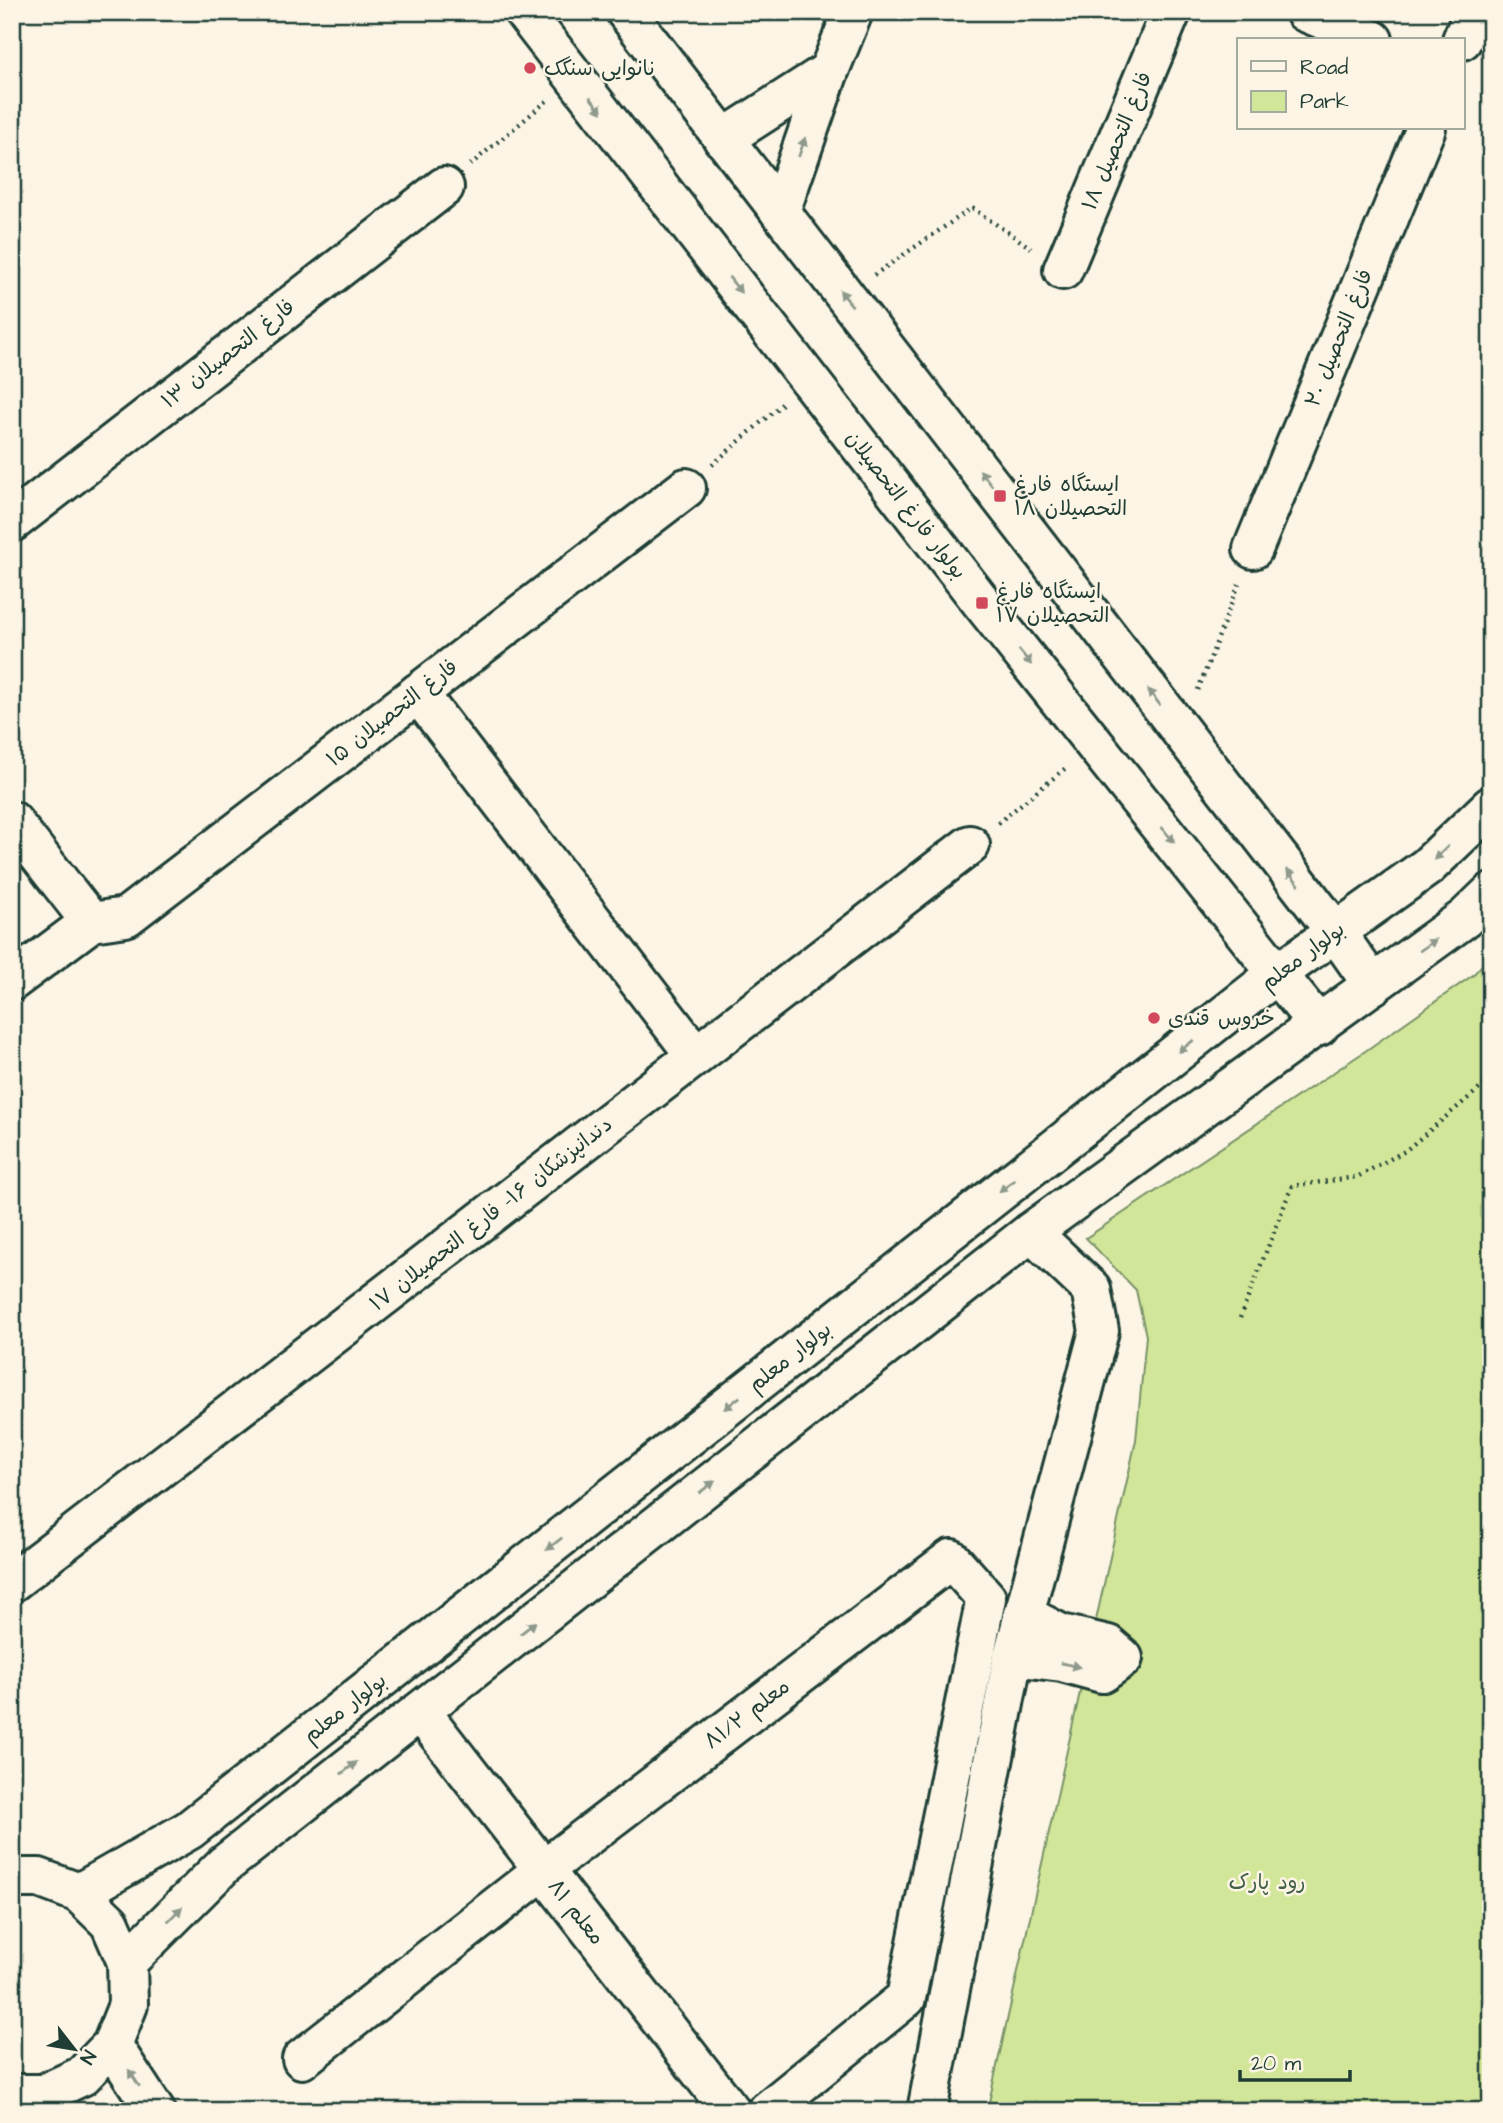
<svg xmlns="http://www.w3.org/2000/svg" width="1503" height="2123" viewBox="0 0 1503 2123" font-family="'Architects Daughter','Playpen Sans Arabic',sans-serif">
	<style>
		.green { fill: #d2e69a; stroke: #789267; stroke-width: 2 }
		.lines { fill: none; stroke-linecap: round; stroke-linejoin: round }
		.minor-casing { stroke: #1f3d34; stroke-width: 44 }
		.major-casing { stroke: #1f3d34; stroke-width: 44 }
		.path { stroke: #1f3d34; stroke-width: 4.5; stroke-dasharray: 2 5; stroke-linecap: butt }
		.minor { stroke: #fcf5e5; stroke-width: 38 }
		.major { stroke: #fcf5e5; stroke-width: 38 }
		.oneway { fill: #8e998c }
		.poi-dot { fill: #d1495b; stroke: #fcf5e5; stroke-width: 2.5 }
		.labels { text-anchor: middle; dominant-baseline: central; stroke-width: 5; stroke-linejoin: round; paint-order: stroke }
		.poi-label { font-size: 21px; fill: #1f3d34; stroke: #fcf5e5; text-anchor: start }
		.street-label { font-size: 21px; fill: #1f3d34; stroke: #fcf5e5 }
		.park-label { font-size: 21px; fill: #435f48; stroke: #fcf5e5 }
	</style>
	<rect width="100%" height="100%" fill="#fcf5e5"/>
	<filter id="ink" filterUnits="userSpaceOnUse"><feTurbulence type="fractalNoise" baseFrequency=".0143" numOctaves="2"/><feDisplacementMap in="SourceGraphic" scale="14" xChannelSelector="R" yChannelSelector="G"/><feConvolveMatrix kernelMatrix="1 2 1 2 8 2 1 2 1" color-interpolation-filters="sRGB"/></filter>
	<g filter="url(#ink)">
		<polygon class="green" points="1491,955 1491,2111 987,2111 1136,1440 1146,1336 1136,1290 1086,1238 1361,1054 1473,975"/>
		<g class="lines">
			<defs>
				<g id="minor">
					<polyline points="1305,12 1373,40"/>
					<polyline points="1462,40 1474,12"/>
					<polyline points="723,139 829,71"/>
					<polyline points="780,212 829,71 853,12"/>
					<polyline points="1063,270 1171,12"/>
					<polyline points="12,522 444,187"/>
					<polyline points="1253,549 1426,128"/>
					<polyline points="418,693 696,1056"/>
					<polyline points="12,821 91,922"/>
					<polyline points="12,981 91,922 126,917 686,488"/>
					<polyline points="12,1582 970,845"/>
					<polyline points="1013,1656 1062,1662 1102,1673 1123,1658 1108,1645 1061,1634 1023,1614"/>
					<polyline points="421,1712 731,2111"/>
					<polyline points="302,2059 543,1870 951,1559 986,1598 906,1998 767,2111"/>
					<polyline points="927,2111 1013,1656 1099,1331 1091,1289 1031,1232"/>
				</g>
				<g id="major">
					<polyline points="524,12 982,603 1319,1026"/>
					<polyline points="626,12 1335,931 1373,985"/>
					<polyline points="12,1878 39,1878 79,1893 110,1923 127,1962 128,2005 112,2045 82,2076 43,2094 12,2094"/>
					<polyline points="79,1893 189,1830 1278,973 1427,867 1491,806"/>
					<polyline points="127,1962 224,1865 1031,1232 1465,918 1491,893"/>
					<polyline points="112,2045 155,2111"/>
				</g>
			</defs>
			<use href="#minor" class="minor-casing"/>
			<use href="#major" class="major-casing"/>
			<g class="path">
				<polyline points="470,165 547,101"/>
				<polyline points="874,275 972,208 1031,248"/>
				<polyline points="712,465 782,404"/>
				<polyline points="1198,690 1239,584"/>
				<polyline points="998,823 1067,767"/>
				<polyline points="1490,1081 1491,1041"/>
				<polyline points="1240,1318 1292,1186 1357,1177 1405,1151 1490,1080"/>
				<polyline points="1490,2111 1491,2108"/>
			</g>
			<use href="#minor" class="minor"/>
			<use href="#major" class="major"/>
		</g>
		<defs><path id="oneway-solid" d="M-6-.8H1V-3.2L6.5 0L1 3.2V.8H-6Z" transform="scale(1.75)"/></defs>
		<g class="oneway">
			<use href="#oneway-solid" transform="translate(596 105) rotate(52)"/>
			<use href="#oneway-solid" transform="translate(802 147) rotate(-71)"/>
			<use href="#oneway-solid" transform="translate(735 285) rotate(52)"/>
			<use href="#oneway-solid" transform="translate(846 298) rotate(-128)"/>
			<use href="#oneway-solid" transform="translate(986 478) rotate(-128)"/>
			<use href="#oneway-solid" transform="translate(1025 657) rotate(51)"/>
			<use href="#oneway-solid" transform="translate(1154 697) rotate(-127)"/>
			<use href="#oneway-solid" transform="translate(1168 835) rotate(51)"/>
			<use href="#oneway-solid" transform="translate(1441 853) rotate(136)"/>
			<use href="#oneway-solid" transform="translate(1293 877) rotate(-128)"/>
			<use href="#oneway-solid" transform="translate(1428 945) rotate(-36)"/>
			<use href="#oneway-solid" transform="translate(1186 1046) rotate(142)"/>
			<use href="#oneway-solid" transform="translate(1007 1186) rotate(142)"/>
			<use href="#oneway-solid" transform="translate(732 1403) rotate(142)"/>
			<use href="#oneway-solid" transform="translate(707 1487) rotate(-38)"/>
			<use href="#oneway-solid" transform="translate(554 1544) rotate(142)"/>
			<use href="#oneway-solid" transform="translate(528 1628) rotate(-38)"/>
			<use href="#oneway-solid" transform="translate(1070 1665) rotate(13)"/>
			<use href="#oneway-solid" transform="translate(349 1768) rotate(-38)"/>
			<use href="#oneway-solid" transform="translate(175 1914) rotate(-45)"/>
			<use href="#oneway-solid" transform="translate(134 2078) rotate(-123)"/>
		</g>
	</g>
	<g class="poi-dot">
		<circle cx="530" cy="68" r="7"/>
		<rect x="993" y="489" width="14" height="14" rx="3.5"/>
		<rect x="975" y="596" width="14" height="14" rx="3.5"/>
		<circle cx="1154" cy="1018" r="7"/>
	</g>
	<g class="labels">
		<g class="poi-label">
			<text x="544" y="68">نانوایی سنگک</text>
			<text x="1014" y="484">ایستگاه فارغ<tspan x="1014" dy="24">التحصیلان ۱۸</tspan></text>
			<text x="996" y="591">ایستگاه فارغ<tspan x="996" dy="24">التحصیلان ۱۷</tspan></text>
			<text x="1168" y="1018">خروس قندی</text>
		</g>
		<g class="street-label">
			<text transform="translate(1117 141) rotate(-67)">فارغ التحصیل ۱۸</text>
			<text transform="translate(1339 338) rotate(-68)">فارغ التحصیل ۲۰</text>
			<text transform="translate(228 354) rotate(-38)">فارغ التحصیلان ۱۳</text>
			<text transform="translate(906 505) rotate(52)">بولوار فارغ التحصیلان</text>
			<text transform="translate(392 713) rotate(-38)">فارغ التحصیلان ۱۵</text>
			<text transform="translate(1303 956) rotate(-37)">بولوار معلم</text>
			<text transform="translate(491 1214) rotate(-38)">دندانپزشکان ۱۶- فارغ التحصیلان ۱۷</text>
			<text transform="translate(790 1357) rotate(-38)">بولوار معلم</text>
			<text transform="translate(345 1708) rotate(-38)">بولوار معلم</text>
			<text transform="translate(747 1714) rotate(-37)">معلم ۸۱/۲</text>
			<text transform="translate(576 1912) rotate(52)">معلم ۸۱</text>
		</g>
		<g class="park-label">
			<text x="1267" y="1882">رود پارک</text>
		</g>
	</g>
	<rect width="1503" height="2123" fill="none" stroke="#fcf5e5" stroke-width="42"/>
	<rect x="21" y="21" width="1461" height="2081" fill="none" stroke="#1f3d34" stroke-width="2.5" filter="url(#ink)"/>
	<rect x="1237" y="38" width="228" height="91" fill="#fcf5e5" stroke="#a4ab9e" stroke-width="2"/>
	<rect x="1251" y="61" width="35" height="10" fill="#fcf5e5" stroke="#a4ab9e" stroke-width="2"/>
	<text x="1300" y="74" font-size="21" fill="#1f3d34">Road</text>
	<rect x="1251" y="91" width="35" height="21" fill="#d2e69a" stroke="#a4ab9e" stroke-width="2"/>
	<text x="1300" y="108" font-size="21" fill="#1f3d34">Park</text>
	<g transform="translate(74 2049) rotate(121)" stroke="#fcf5e5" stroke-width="5" paint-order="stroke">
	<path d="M0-5L12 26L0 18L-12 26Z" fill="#1f3d34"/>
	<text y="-10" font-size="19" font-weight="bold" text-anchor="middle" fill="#1f3d34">N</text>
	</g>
	<path d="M1240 2070v10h110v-10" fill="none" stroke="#1f3d34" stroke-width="3.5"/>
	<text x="1251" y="2070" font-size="21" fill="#1f3d34" stroke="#fcf5e5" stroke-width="5" paint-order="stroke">20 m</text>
</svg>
